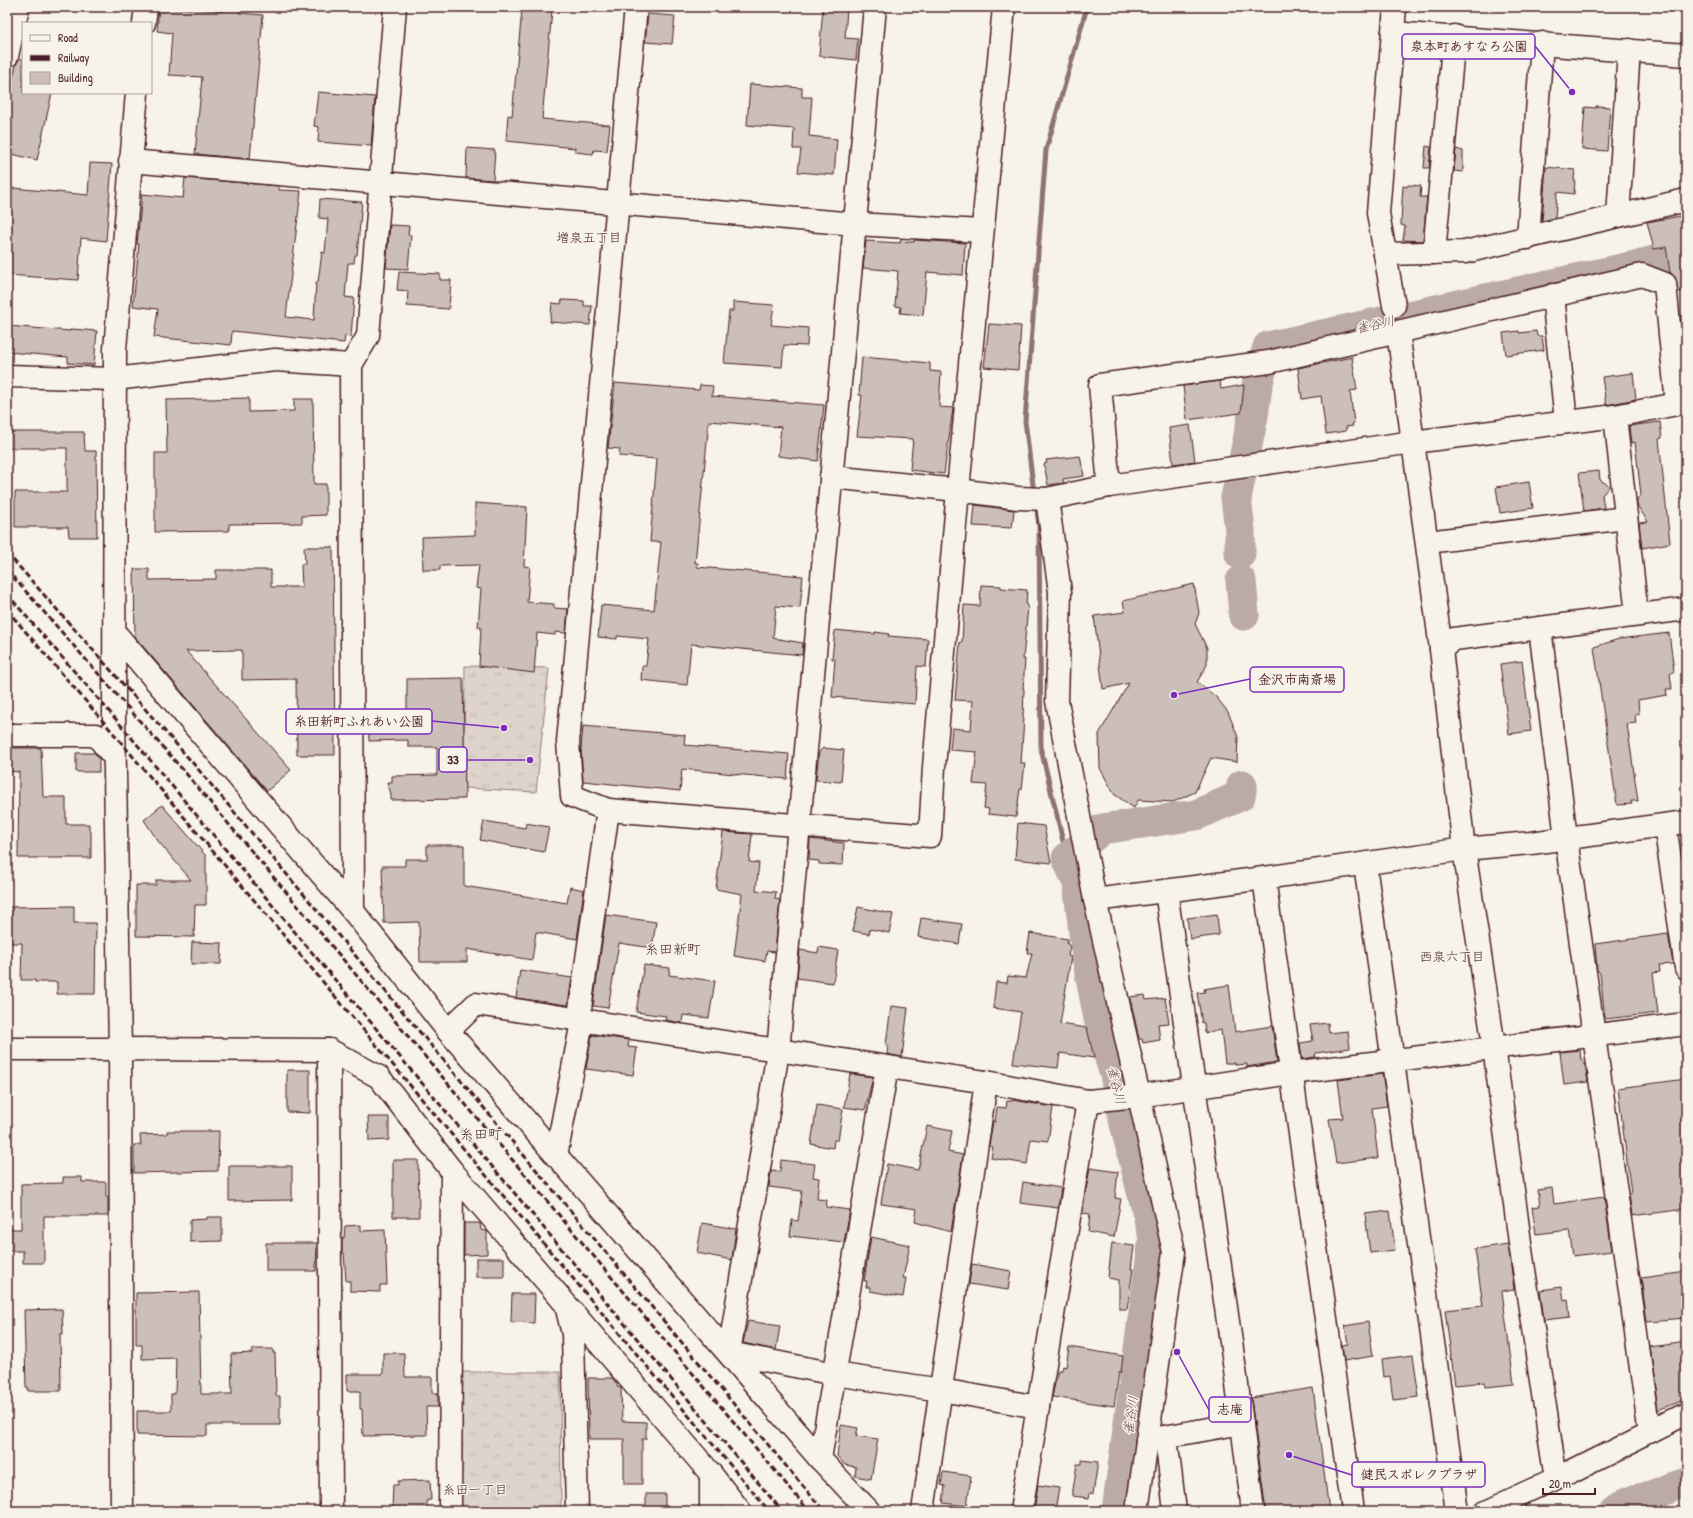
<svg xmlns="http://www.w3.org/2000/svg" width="1693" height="1518" viewBox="0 0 1693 1518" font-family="'Patrick Hand','Klee One',sans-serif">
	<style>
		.grass { fill: url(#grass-tufts); stroke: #947a7c }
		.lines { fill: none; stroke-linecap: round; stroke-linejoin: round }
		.stream { stroke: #8e7275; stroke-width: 5 }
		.river { stroke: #bcaaa7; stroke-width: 31 }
		.building { fill: #ccbfb9; stroke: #4a1f2b }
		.minor-casing { stroke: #4a1f2b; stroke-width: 25 }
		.minor { stroke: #f7f3e8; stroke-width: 22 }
		.rail { stroke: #4a1f2b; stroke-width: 3; stroke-dasharray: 6 3; stroke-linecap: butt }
		.labels { text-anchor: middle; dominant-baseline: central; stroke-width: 3; stroke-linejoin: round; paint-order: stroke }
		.neighbourhood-label { font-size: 13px; fill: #4a1f2b; stroke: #f7f3e8 }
		.water-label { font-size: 13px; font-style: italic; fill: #6c4950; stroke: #f7f3e8 }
		.quarter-label { font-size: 14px; fill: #4a1f2b; stroke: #f7f3e8 }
		.leader { fill: none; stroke: #7b2cbf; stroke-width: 1.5 }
		.callout-dot { fill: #7b2cbf; stroke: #f7f3e8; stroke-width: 1.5 }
		.callout { fill: #f7f3e8; stroke: #7b2cbf; stroke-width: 1.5 }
		.callout-label { font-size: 13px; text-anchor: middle; font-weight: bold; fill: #4a1f2b }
	</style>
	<defs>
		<pattern id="grass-tufts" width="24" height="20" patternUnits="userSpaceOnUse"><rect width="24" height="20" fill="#ded4cc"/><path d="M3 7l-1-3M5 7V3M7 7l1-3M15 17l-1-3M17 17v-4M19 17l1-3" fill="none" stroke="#c0b6af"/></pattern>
	</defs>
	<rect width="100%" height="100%" fill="#f7f3e8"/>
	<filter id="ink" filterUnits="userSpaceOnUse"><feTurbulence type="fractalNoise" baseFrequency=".025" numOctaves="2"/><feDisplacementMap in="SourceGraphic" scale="8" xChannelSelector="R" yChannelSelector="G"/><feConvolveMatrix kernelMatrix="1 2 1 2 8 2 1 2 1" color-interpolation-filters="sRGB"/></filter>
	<g filter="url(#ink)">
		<g class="grass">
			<polygon points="465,666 549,668 536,792 464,788"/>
			<polygon points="457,1372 560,1372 561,1507 556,1511 461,1511"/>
		</g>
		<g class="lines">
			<g class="stream">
				<polyline points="1034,493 1025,421 1046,150 1087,7"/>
				<polyline points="1036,503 1039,527 1041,749 1067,858"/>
			</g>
			<g class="river">
				<polyline points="1240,554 1240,530 1236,498 1253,416 1257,386 1268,347 1640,265 1686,252"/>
				<polyline points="1241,581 1244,615"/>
				<polyline points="1117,1511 1154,1238 1125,1124 1115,1075 1101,1029 1087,957 1078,883 1067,858 1102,829 1196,815 1240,796 1242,785"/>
				<polyline points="1613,1511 1686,1481"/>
			</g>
		</g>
		<g class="building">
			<polygon points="159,7 224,11 224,9 240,10 239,13 263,15 250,159 195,154 202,77 169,75 172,33 157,31"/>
			<polygon points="823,7 847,7 845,38 858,39 856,60 819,56"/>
			<polygon points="522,9 552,10 542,119 610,125 607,151 594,150 593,154 575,152 575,148 506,141 508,115 512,116"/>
			<polygon points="648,14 675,16 672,44 645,42"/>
			<polygon points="19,59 23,59 23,93 52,93 37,160 7,153 7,104 16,65"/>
			<polygon points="750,84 802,88 802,97 812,97 809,136 837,139 834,175 798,172 801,149 793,149 794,129 747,125"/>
			<polygon points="318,92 375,97 371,146 318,142 319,127 314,126"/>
			<polygon points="1596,106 1610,107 1607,151 1582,149 1585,107 1596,108"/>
			<polygon points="1426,146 1431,147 1429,168 1424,168"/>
			<polygon points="467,148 495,150 493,180 466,178"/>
			<polygon points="1456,149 1463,151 1463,172 1454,171"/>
			<polygon points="90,163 112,164 106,241 81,238 78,280 7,275 7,190 13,190 13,188 88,195"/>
			<polygon points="1546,167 1575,170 1574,180 1575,180 1574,194 1557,192 1555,218 1542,221"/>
			<polygon points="185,178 279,186 279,190 301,191 286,317 314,320 316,282 318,282 322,252 325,253 328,219 319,218 320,199 362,202 357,255 355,255 354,263 348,263 345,297 354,298 351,337 345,336 344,343 232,331 231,345 154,337 158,309 133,306 139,244 137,244 142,194 183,198"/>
			<polygon points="1408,185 1421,186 1420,197 1427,197 1423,241 1403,240 1405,226 1401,225 1402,201 1403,186 1407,187"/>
			<polygon points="1686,215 1686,291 1678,292 1675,277 1670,272 1666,247 1654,249 1647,222"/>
			<polygon points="390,225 409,226 408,235 411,235 408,269 386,268"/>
			<polygon points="914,240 965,243 963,275 927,272 923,315 900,313 901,307 895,306 898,271 863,268 866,241 900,243 900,241 914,242"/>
			<polygon points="399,272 440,274 440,280 451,280 449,309 407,306 408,291 397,290"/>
			<polygon points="562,300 584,301 584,306 592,306 590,325 550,322 552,303 561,304"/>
			<polygon points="733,302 774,305 771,325 808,328 807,346 784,345 782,367 724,363 729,311 733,311"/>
			<polygon points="989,324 1021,326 1018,370 984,367"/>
			<polygon points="7,326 70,331 71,329 97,331 94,365 68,363 68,357 7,352"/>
			<polygon points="1519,331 1519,333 1536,331 1537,336 1542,336 1544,350 1506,355 1503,333"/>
			<polygon points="862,357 930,363 930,371 941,372 939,407 953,408 944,474 910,470 913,439 857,436 862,395 859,395"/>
			<polygon points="1352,357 1357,390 1350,391 1354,423 1352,423 1353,426 1346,427 1346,431 1326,434 1321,396 1302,399 1298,368"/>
			<polygon points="1633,373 1636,399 1606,405 1602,377"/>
			<polygon points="1220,381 1221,389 1244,385 1241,413 1187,420 1183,386"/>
			<polygon points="615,383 699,390 700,385 713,386 712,396 824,405 818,461 778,456 781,427 709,421 695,563 698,563 697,567 803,576 800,608 776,606 773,638 803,643 802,655 691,644 687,685 641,680 642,666 646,666 649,639 617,636 617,639 598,637 601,605 654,610 661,542 650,542 657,459 619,456 620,449 608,448"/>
			<polygon points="249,398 249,412 294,411 294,399 313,399 314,484 326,484 326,515 302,516 302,523 229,524 229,531 155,532 155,453 167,453 166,400"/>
			<polygon points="1660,422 1662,438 1659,439 1670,543 1642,548 1639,523 1648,522 1637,505 1637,499 1641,495 1635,442 1631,443 1629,426"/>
			<polygon points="1190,425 1195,461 1173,464 1169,428"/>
			<polygon points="7,432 84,432 85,451 96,451 97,537 69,537 68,527 15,527 15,492 67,492 67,448 7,448"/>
			<polygon points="1080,456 1084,476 1063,479 1064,483 1048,485 1044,464 1047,463 1046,460"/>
			<polygon points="1599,471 1600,480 1610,486 1602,495 1604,508 1584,511 1579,473"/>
			<polygon points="1529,482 1533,508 1500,513 1496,487"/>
			<polygon points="475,503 527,507 524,566 530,567 527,602 554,604 554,608 568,609 566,633 555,632 555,635 537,633 534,673 479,666 481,627 478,627 481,589 476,588 479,565 440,566 440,570 423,570 422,537 475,535"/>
			<polygon points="975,505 1014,510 1012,528 973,526"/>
			<polygon points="304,547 333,547 335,755 297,755 296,679 242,680 242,650 186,651 291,770 267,791 135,637 134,569 149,569 149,580 216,579 216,570 271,570 271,587 302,587 301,564 305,564"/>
			<polygon points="1194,584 1199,613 1195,624 1207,648 1207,665 1197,682 1216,697 1228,712 1238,737 1237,762 1211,758 1195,792 1173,802 1138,800 1134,808 1114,794 1100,768 1099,734 1129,683 1103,689 1094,616 1125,612 1123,601"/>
			<polygon points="981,585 1001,586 1001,588 1027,590 1026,605 1028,607 1023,659 1025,659 1023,689 1024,689 1023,717 1024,718 1021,763 1025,763 1022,789 1020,789 1016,817 988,814 989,809 984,808 987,785 973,784 977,752 950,750 952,728 971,730 973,701 955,700 960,642 962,642 964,605 980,606"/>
			<polygon points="835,630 875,634 875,632 889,634 888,636 928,639 926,667 917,666 915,704 832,697 835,659 832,659"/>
			<polygon points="1669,633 1674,671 1670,674 1672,689 1666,689 1667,695 1638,700 1639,714 1635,714 1636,723 1627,724 1638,801 1631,801 1632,804 1617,805 1594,647 1619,639"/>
			<polygon points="1522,661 1531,731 1509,734 1500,664"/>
			<polygon points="463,678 465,799 391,800 391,794 387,782 392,782 392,776 437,775 437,747 408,747 408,740 369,741 368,715 407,714 407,679"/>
			<polygon points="583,726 685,735 684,745 789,754 787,779 682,769 680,791 583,781 581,749"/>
			<polygon points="7,748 41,748 43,797 66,797 66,824 89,824 89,829 91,832 91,858 18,858 19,772 7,771"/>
			<polygon points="823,748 844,750 841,782 816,780 819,752"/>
			<polygon points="76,753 95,753 99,759 99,772 76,772"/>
			<polygon points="162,805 206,856 206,905 195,905 194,937 136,936 136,885 156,885 156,880 191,880 158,841 144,820"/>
			<polygon points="484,821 525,828 526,823 549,827 544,852 480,840"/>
			<polygon points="1018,823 1044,826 1051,863 1015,859"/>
			<polygon points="723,832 752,834 749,862 759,863 756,890 776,892 775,899 780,900 775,952 767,951 765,961 734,956 742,894 716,889"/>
			<polygon points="810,839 844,843 843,865 819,864 819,861 809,860"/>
			<polygon points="427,845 464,845 464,886 567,903 570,887 584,890 577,939 536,932 532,960 467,949 467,962 420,962 419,922 384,923 382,866 405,866 405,859 427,859"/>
			<polygon points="74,906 74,923 96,923 95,994 57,994 57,982 35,982 35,980 21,980 22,943 7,943 7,907"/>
			<polygon points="858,907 893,914 889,933 870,929 869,934 853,931"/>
			<polygon points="1217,914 1219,935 1190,939 1187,918"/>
			<polygon points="606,915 656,922 652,948 619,943 608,1008 593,1006"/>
			<polygon points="921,918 962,924 959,944 918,937"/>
			<polygon points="1030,933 1068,939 1067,944 1070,946 1068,956 1071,957 1060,1024 1087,1028 1094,1058 1060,1053 1058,1068 1013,1063 1021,1012 993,1008 996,982 1007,983 1008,976 1026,978 1032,953 1027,953"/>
			<polygon points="1668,934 1673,964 1659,965 1660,972 1653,973 1658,1013 1605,1019 1600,973 1597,970 1595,944"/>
			<polygon points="192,942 222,943 221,964 191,964"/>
			<polygon points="819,947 838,950 833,983 797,978 800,950 818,953"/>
			<polygon points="644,965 670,968 669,975 715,981 709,1018 683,1015 682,1023 665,1020 666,1016 636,1012"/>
			<polygon points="520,970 572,978 568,1005 516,998"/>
			<polygon points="1229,985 1235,1032 1272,1026 1277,1062 1247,1067 1247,1064 1236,1065 1235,1063 1225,1063 1221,1030 1205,1033 1204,1023 1202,1023 1197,993 1205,992 1204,989"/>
			<polygon points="1145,995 1146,1000 1165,998 1169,1023 1158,1024 1160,1040 1143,1043 1142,1039 1139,1039 1130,997"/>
			<polygon points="891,1006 908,1008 902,1057 887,1054 888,1045 886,1045"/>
			<polygon points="1328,1023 1329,1033 1348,1031 1350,1048 1316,1053 1315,1057 1302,1059 1300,1043 1313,1041 1310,1025"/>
			<polygon points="592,1035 629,1040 628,1047 637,1048 633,1075 586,1069"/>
			<polygon points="1580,1050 1581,1060 1583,1060 1584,1064 1585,1064 1588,1082 1564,1085 1560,1052"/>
			<polygon points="287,1070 310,1070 310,1113 287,1112"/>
			<polygon points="850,1074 873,1077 865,1110 844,1107"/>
			<polygon points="1382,1074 1387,1106 1372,1108 1378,1158 1336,1163 1329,1119 1343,1118 1338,1080"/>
			<polygon points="1686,1079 1686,1209 1632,1216 1629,1194 1631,1194 1618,1088"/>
			<polygon points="1013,1100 1053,1107 1048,1141 1031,1139 1027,1164 991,1158 993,1147 989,1146 993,1121 995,1122 997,1107 1006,1108 1007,1101 1013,1101"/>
			<polygon points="817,1105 843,1109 838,1140 834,1140 833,1148 811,1144"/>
			<polygon points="368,1117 389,1117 389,1140 369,1141"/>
			<polygon points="927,1126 952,1131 948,1152 963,1155 951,1232 915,1222 917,1209 881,1204 887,1164 918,1170"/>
			<polygon points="167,1131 219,1131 218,1171 134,1173 134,1145 141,1145 140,1135 167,1134"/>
			<polygon points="393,1160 418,1160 419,1217 393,1217"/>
			<polygon points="781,1160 815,1164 813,1177 819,1178 817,1199 827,1200 826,1207 850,1210 844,1242 790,1236 792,1220 798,1221 802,1191 769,1187 771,1171 780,1172"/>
			<polygon points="229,1166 292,1166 292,1200 229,1201"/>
			<polygon points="1090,1168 1118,1172 1115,1198 1121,1199 1114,1237 1088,1232 1090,1214 1082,1213"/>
			<polygon points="63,1177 82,1177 82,1182 106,1182 106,1197 108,1197 108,1216 44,1216 44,1263 23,1263 23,1251 7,1251 7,1229 21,1229 21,1184 63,1183"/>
			<polygon points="1023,1182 1061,1188 1058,1208 1020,1203"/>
			<polygon points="1552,1188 1554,1204 1604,1197 1612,1251 1573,1256 1569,1230 1536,1234 1532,1207 1540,1206 1538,1190"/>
			<polygon points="1390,1211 1395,1250 1370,1253 1365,1214"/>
			<polygon points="207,1217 222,1217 222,1241 190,1242 190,1220 207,1219"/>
			<polygon points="464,1223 480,1223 481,1230 487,1231 487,1254 464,1255"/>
			<polygon points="702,1223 736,1229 732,1260 697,1253"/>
			<polygon points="361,1225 361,1231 385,1230 387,1285 380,1285 380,1292 350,1291 350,1281 346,1281 344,1253 342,1253 342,1238 344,1238 345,1226"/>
			<polygon points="871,1237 910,1245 903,1278 906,1278 903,1297 870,1291 870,1287 866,1287 867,1281 864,1281"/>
			<polygon points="266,1243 317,1243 316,1271 266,1271"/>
			<polygon points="1112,1243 1134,1246 1131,1269 1133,1269 1127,1309 1119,1309 1119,1280 1108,1278"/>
			<polygon points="1508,1244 1514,1289 1502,1291 1514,1384 1486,1387 1485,1382 1455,1385 1445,1310 1483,1306 1475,1249"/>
			<rect x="476" y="1258" width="28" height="19"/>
			<polygon points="972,1264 1011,1271 1008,1290 969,1284"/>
			<polygon points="1686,1272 1686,1318 1647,1321 1641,1278"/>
			<polygon points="1562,1287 1564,1300 1568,1299 1570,1317 1544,1320 1540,1290"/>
			<polygon points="199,1292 201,1394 232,1394 231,1354 253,1353 253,1349 273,1349 273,1353 275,1353 276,1396 280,1396 280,1425 207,1425 207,1436 137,1435 137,1411 171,1411 171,1394 175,1394 176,1358 142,1359 142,1345 136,1345 136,1293"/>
			<polygon points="512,1294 535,1294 534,1323 511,1322"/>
			<polygon points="62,1309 63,1334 60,1334 61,1391 28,1391 28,1387 26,1387 24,1310"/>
			<polygon points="748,1321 780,1326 776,1350 743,1343"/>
			<polygon points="1368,1322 1373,1356 1344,1361 1342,1345 1348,1344 1345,1326"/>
			<polygon points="1686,1341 1686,1399 1659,1410 1650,1346"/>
			<polygon points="1069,1347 1123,1356 1121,1372 1119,1372 1114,1406 1052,1397 1058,1370 1062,1370 1063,1366 1066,1367"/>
			<polygon points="383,1353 404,1353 405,1377 432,1377 432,1393 438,1393 438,1407 426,1407 427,1435 363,1436 362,1409 360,1409 360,1391 347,1391 347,1374 383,1374"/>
			<polygon points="1413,1355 1419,1397 1393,1400 1390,1376 1384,1377 1382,1359"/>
			<polygon points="588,1378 612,1378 617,1384 617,1387 621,1388 622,1421 646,1422 646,1439 642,1439 642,1484 624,1484 624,1439 589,1439"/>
			<polygon points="1313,1388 1329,1511 1266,1511 1251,1398"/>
			<polygon points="841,1425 858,1428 856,1436 878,1439 871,1479 855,1476 856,1467 845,1465 837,1456"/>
			<polygon points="1082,1460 1098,1462 1093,1494 1090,1493 1089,1498 1072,1496 1077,1464 1082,1464"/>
			<polygon points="943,1472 971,1476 967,1506 943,1503 945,1486 941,1485"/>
			<polygon points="430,1480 431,1500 427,1500 427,1509 392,1510 393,1485 398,1485 398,1481"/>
			<polygon points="1038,1485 1059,1488 1055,1511 1034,1511"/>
			<rect x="646" y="1494" width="19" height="17"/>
		</g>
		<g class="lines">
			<defs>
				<g id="minor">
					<polyline points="875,7 778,1051 729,1353 835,1374 941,1390 1038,1407"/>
					<polyline points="144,23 146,7"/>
					<polyline points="1393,33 1686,55"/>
					<polyline points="7,56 18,7"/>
					<polyline points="130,161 855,224 982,231"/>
					<polyline points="1618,216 1629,50"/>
					<polyline points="1528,238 1542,43"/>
					<polyline points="1434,253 1454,36"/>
					<polyline points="1385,254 1465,252 1686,200"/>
					<polyline points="1553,295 1566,422"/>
					<polyline points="1394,306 1378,213 1395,7"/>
					<polyline points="7,376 115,379 275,360 351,365"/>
					<polyline points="1615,416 1637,615"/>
					<polyline points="831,477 958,490 1018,498 1047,499 1109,486 1413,442 1441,649 1454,639 1686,609"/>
					<polyline points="1109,486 1100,385 1269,362 1642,275 1665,284 1677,404 1615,416 1413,442 1398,332"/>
					<polyline points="1047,499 1060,592 1057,701 1095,900 1174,1252 1137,1511"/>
					<polyline points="1427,542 1626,518"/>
					<polyline points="1540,628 1566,838 1650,1432"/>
					<polyline points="115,633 353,911 448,1031 820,1459 869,1511"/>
					<polyline points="1441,649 1464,849 1494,1047 1521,1250 1556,1479 1486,1511"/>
					<polyline points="7,735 96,735 114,757"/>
					<polyline points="608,810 930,836 934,767 958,490 1004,7"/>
					<polyline points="1665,825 1686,968"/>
					<polyline points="1365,865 1457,1511"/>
					<polyline points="1264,878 1353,1511"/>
					<polyline points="1166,891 1236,1377 1253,1511"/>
					<polyline points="1095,900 1264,878 1464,849 1531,843 1686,822"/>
					<polyline points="353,911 351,365 368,336 395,7"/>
					<polyline points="448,1031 476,1004 986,1082 1088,1101 1138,1096 1291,1073 1686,1024"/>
					<polyline points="7,1049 120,1049 114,717 115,349 137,93"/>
					<polyline points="329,1050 331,1511"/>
					<polyline points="556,1156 582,1022 580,1009 608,810 572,796 568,742 636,7"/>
					<polyline points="567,1309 573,1334 577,1511"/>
					<polyline points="1166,1437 1175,1511"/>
					<polyline points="1147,1440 1242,1423"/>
					<polyline points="820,1459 887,1067"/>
					<polyline points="711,1474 711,1511"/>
					<polyline points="1556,1479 1686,1414"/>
					<polyline points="122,1511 120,1049 329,1050 379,1077 452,1171 711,1474 740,1511"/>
					<polyline points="450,1511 452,1171"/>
					<polyline points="923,1511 986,1082"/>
					<polyline points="1021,1511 1088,1101"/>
				</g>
			</defs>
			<use href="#minor" class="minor-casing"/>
			<use href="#minor" class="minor"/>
			<g class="rail">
				<polyline points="7,553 192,762 824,1511"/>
				<polyline points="7,570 183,770 809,1511"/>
				<polyline points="7,594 114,717 782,1511"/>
				<polyline points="7,610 114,734 769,1511"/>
			</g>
		</g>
	</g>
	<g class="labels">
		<g class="neighbourhood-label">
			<text x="589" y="237">増泉五丁目</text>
			<text x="1452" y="956">西泉六丁目</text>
			<text x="475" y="1489">糸田一丁目</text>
		</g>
		<g class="water-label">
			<text transform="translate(1375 324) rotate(-12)">雀谷川</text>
			<text transform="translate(1117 1085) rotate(76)">雀谷川</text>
			<text transform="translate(1130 1415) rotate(-82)">雀谷川</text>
		</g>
		<g class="quarter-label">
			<text x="673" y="948">糸田新町</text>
			<text x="481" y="1133">糸田町</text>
		</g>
	</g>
	<path class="leader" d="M1572 92L1535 46M1174 695L1250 679M504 728L432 721M530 760L467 760M1177 1352L1209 1410M1289 1455L1352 1475"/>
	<g class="callout-dot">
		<circle cx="1572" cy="92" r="4"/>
		<circle cx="1174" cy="695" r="4"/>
		<circle cx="504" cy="728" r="4"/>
		<circle cx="530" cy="760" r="4"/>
		<circle cx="1177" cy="1352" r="4"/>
		<circle cx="1289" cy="1455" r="4"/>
	</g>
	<g class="callout">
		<rect x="1402" y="34" width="133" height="25" rx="4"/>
		<rect x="1250" y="667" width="94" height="25" rx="4"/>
		<rect x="286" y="709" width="146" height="25" rx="4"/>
		<rect x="439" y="747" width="28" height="25" rx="4"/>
		<rect x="1209" y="1397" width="42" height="25" rx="4"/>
		<rect x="1352" y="1462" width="133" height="25" rx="4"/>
	</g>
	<g class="callout-label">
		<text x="1469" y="51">泉本町あすなろ公園</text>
		<text x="1297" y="684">金沢市南斎場</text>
		<text x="359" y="726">糸田新町ふれあい公園</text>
		<text x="453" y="764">33</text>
		<text x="1230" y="1414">志庵</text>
		<text x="1419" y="1479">健民スポレクプラザ</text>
	</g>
	<rect width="1693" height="1518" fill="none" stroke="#f7f3e8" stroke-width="24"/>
	<rect x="12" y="12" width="1669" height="1494" fill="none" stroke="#4a1f2b" stroke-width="1.5" filter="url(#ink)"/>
	<rect x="22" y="22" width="130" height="72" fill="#f7f3e8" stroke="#b29e9c"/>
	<rect x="30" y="35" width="20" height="6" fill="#f7f3e8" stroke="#b29e9c"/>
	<text x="58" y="42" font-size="12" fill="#4a1f2b">Road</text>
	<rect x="30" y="55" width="20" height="6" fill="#4a1f2b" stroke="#b29e9c"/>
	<text x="58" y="62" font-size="12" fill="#4a1f2b">Railway</text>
	<rect x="30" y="72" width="20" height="12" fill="#ccbfb9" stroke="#b29e9c"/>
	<text x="58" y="82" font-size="12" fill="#4a1f2b">Building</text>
	<path d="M1543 1488v6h52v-6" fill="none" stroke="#4a1f2b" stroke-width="2"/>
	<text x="1549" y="1488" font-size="12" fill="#4a1f2b" stroke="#f7f3e8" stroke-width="3" paint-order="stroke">20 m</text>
</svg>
